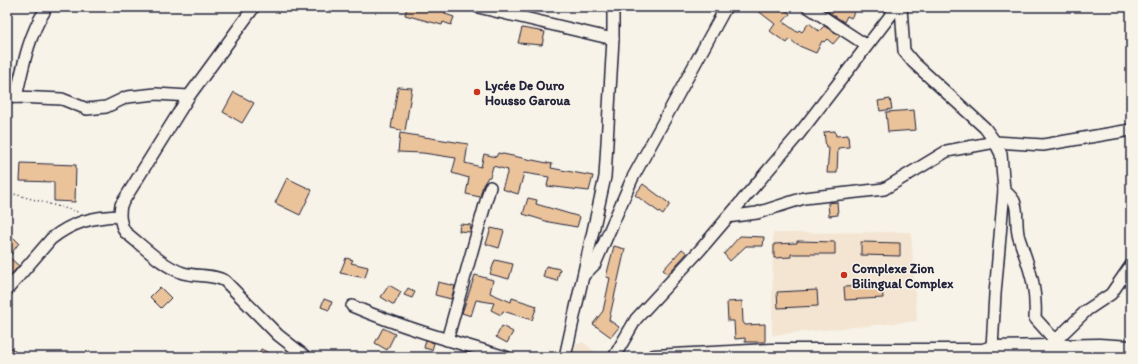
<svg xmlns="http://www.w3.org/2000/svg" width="1138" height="364" viewBox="0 0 1138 364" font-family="Itim,sans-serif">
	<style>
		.built { fill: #f3e5d1 }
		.building { fill: #ebc39b; stroke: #22223b }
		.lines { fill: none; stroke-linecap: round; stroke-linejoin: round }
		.minor-casing { stroke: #22223b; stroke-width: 14 }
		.major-casing { stroke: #22223b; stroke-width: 17 }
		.path { stroke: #22223b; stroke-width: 1.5; stroke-dasharray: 1 3; stroke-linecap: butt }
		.minor { stroke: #f7f3e8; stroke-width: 11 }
		.major { stroke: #f7f3e8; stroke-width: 14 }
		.poi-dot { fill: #c8321e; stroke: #f7f3e8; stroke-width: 1.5 }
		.labels { text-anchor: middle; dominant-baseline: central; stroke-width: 3; stroke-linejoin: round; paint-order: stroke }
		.poi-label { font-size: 13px; font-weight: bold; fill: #22223b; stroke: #f7f3e8; text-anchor: start }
	</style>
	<rect width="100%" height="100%" fill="#f7f3e8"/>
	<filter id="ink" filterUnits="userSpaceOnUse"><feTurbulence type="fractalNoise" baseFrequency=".025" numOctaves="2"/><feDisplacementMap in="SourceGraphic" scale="8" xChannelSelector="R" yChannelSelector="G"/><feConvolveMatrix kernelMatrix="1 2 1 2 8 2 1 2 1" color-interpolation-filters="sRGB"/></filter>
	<g filter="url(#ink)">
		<g class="built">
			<polygon points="911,232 917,321 772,335 773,233"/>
			<polygon points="583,342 601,357 563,357 564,350"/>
		</g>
		<g class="building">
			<polygon points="407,7 437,7 446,9 445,14 454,17 451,25 443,22 442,25 405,15"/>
			<polygon points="753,7 782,7 790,14 783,22 797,32 799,30 802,32 809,23 819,31 824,26 840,36 833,44 827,39 824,42 822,41 816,53 797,45 790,39 787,43 778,37 770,31 775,24"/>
			<polygon points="821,7 857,7 851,18 847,16 844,22"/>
			<polygon points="522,28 545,32 542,45 518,43"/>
			<polygon points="398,87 412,88 405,131 391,128"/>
			<polygon points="234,92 254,103 242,123 223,112"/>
			<polygon points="890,99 892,109 880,111 878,101"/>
			<polygon points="914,110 916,130 888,132 886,112"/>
			<polygon points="835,131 836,136 848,135 849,147 838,148 837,173 827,173 829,148 826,148 824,132"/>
			<polygon points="400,133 468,144 465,163 481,167 484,154 496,157 498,153 552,164 551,168 593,176 589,191 547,186 549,177 524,173 518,194 502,189 508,170 493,166 490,177 488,177 483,185 480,197 466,194 469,178 452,173 456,158 423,153 398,152"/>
			<polygon points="21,163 76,165 75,202 54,201 54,182 20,181"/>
			<polygon points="287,178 312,190 300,215 275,203"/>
			<polygon points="643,184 670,204 663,215 635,195"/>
			<polygon points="528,198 537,200 536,204 580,217 577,227 549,222 523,214"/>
			<polygon points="837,202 838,215 829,216 828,203"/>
			<polygon points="460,224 471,225 470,232 459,231"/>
			<polygon points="491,228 504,231 499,248 486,244"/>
			<polygon points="7,231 19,243 9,257 19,266 7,279"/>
			<polygon points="740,236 764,237 763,246 746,246 730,261 724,254"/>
			<polygon points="797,241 835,242 835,254 791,254 791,257 774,258 774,244 797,243"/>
			<polygon points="861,242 900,243 900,256 861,255"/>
			<polygon points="614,246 625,249 609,320 619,327 611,337 593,324 603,311 610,278 606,277"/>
			<polygon points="682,249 687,253 668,274 663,270"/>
			<polygon points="346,258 353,260 351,263 368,267 365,278 340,273"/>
			<polygon points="495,260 513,264 509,279 490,274"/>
			<polygon points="546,266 560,269 557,281 543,277"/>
			<polygon points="475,275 493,280 490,293 511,302 512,298 537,306 532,320 503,311 501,315 491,310 494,303 476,300 471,316 462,313"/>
			<polygon points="438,282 455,286 451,299 435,295"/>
			<polygon points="389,285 401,292 394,305 381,297"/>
			<polygon points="882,285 883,298 845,300 844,287"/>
			<polygon points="160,287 171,298 161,308 150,297"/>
			<polygon points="408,288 415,292 412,298 404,295"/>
			<polygon points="817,290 818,306 778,308 777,292"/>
			<polygon points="324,299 332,302 329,310 321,307"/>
			<polygon points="742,301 743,322 745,325 765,324 765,342 745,342 745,338 735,339 734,321 728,321 727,302"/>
			<polygon points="502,326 513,332 507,343 496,337"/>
			<polygon points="383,328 395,334 387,350 375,343"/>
			<polygon points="426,340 434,343 432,350 424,348"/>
			<polygon points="11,348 22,357 7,357 7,352"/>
			<polygon points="261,349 277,357 257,357"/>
		</g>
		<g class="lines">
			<defs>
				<g id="minor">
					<path d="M 254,7 L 189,96 L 121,205 C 119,216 120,223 125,232 C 143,246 162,266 183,273 C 197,277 213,274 225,281 L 278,335 L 306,357"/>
					<polyline points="478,7 613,39"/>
					<polyline points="808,7 866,45"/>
					<polyline points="901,7 904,51 913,62 985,128 995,142 1001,154 1004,190 995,294 992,348"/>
					<path d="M 16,97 C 23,67 28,37 44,12"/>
					<polyline points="7,98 16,97 62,99 87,109 106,107 127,97 156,94 189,96"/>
					<path d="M 1004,190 C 1007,193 1012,197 1014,201 C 1019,212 1015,226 1019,238 C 1029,268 1037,285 1035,318 L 1061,347"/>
					<polyline points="727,217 757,213 804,198 884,189 947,151 995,142 1043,145 1131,130"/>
					<polyline points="584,275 595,264 632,179 726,7"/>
					<path d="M 7,290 L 51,239 C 72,222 93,217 119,216"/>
					<path d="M 352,306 C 401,327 454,342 506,357"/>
					<polyline points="447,340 490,187"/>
					<polyline points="565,357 605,177 613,39 613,7"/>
					<polyline points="614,357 636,319 700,250 799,134 897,7"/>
					<polyline points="1061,357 1061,347 1056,340 1087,310 1111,294 1131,265"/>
				</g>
				<polyline id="major" points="654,357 771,351 983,351 992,348 1099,346 1131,348"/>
			</defs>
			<use href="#minor" class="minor-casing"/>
			<use href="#major" class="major-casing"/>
			<polyline class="path" points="7,192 78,212"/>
			<use href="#minor" class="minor"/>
			<use href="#major" class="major"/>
		</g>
	</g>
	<g class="poi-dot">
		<circle cx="477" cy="92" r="4"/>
		<circle cx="844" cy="275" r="4"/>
	</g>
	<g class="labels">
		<g class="poi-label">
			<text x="485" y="85">Lycée De Ouro<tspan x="485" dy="15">Housso Garoua</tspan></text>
			<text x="852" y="268">Complexe Zion<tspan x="852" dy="15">Bilingual Complex</tspan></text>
		</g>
	</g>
	<rect width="1138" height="364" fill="none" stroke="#f7f3e8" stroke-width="24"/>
	<rect x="12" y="12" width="1114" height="340" fill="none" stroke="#22223b" stroke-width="1.5" filter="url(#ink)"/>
</svg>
